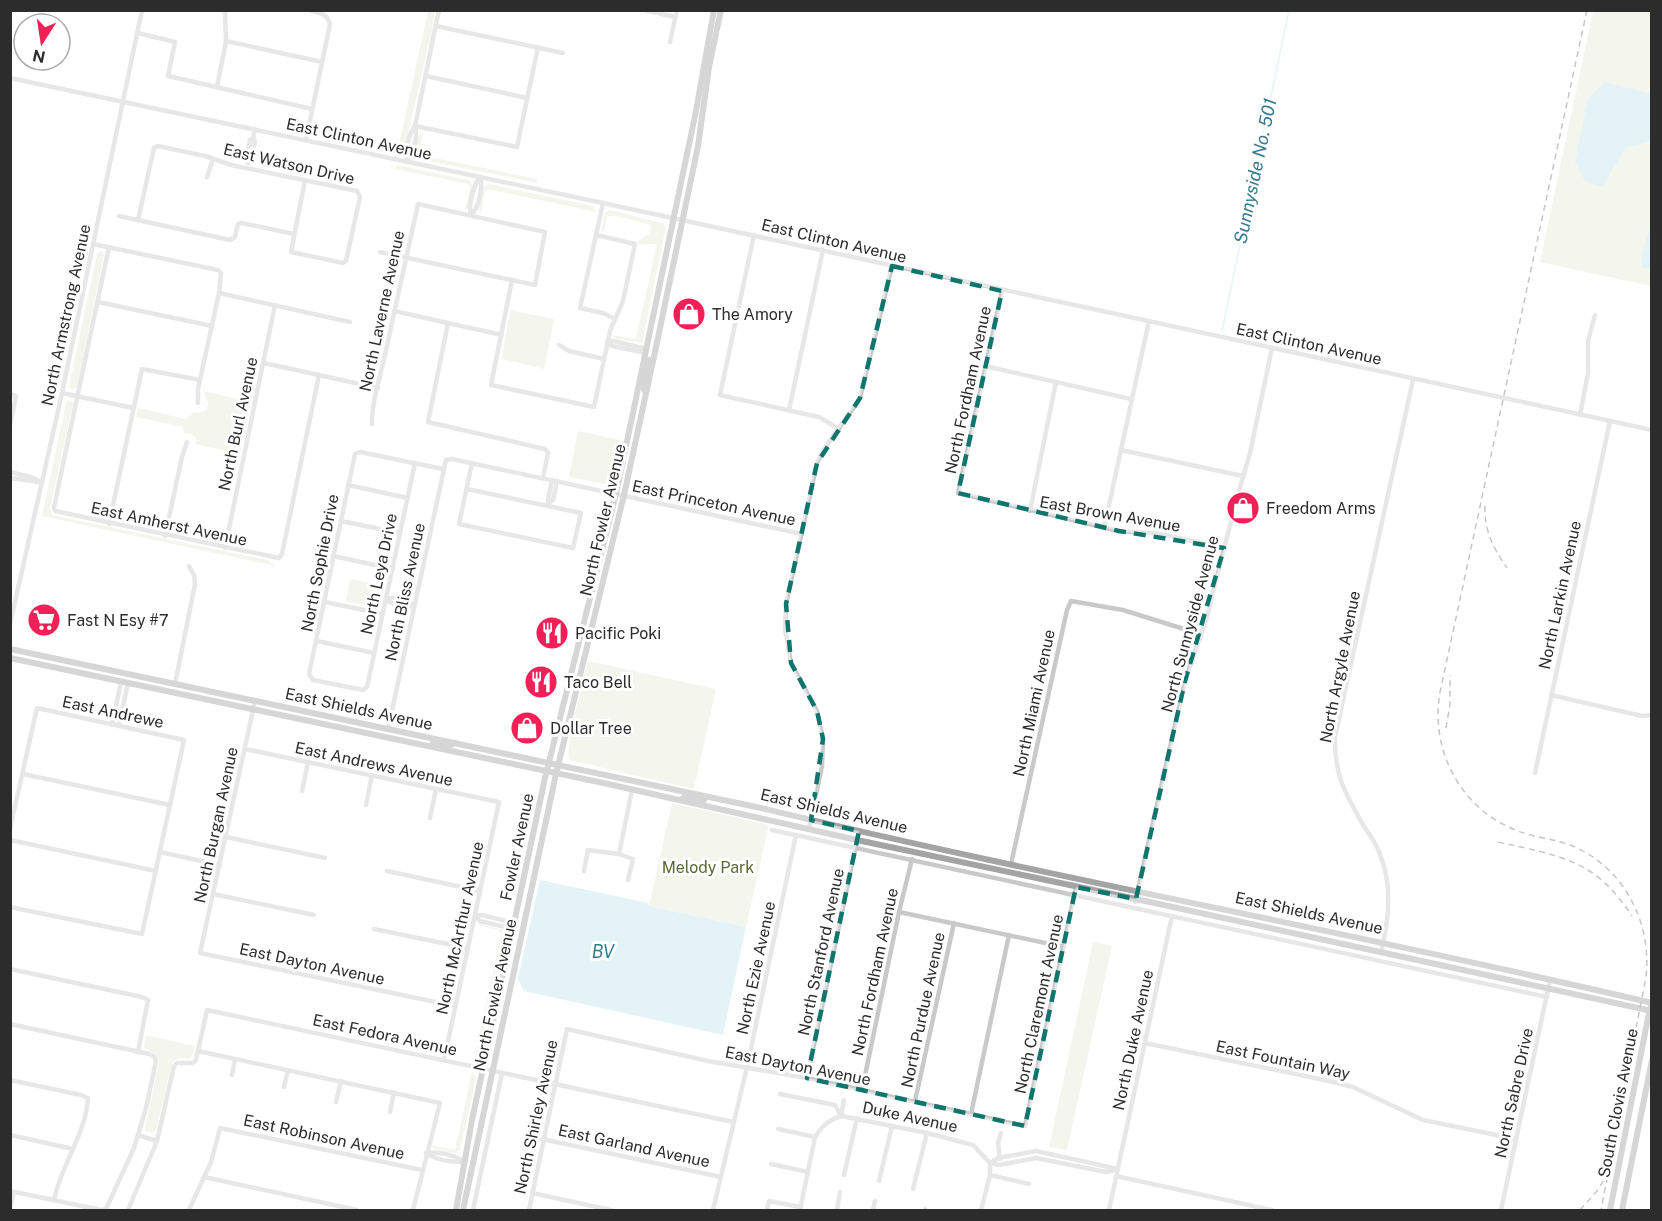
<svg xmlns="http://www.w3.org/2000/svg" width="1662" height="1221" viewBox="0 0 1662 1221" font-family="'Public Sans',sans-serif">
	<style>
		.green { fill: #e6ecd8 }
		.water { fill: #c3e5ed }
		.lines { fill: none; stroke-linecap: round; stroke-linejoin: round }
		.stream { stroke: #c3e5ed; stroke-width: 1.5 }
		.minor { stroke: #c9c9c9; stroke-width: 4.5 }
		.major { stroke: #a4a4a4; stroke-width: 6 }
		.rail { stroke: #818181; stroke-width: 1.5; stroke-dasharray: 6 4.5; stroke-linecap: butt }
		.marked { fill: none; stroke: #0f766e; stroke-width: 4.5; stroke-dasharray: 12 8; stroke-linejoin: round }
		.labels { text-anchor: middle; dominant-baseline: central; stroke-width: 6; stroke-linejoin: round; paint-order: stroke }
		.street-label { font-size: 16px; fill: #2c2c2c; stroke: #fff }
		.poi-label { font-size: 16px; fill: #2c2c2c; stroke: #fff; text-anchor: start }
		.park-label { font-size: 16px; fill: #596b37; stroke: #fff }
		.water-label { font-size: 18px; font-style: italic; fill: #337b8d; stroke: #fff }
	</style>
	<rect width="100%" height="100%" fill="#fff"/>
	<g class="green">
		<polygon points="428,11 435,11 430,42 428,46 404,151 397,154"/>
		<polygon points="1593,11 1651,11 1651,286 1540,262"/>
		<polygon points="423,132 419,152 420,155 538,179 537,183 418,159 415,153 418,136"/>
		<polygon points="396,165 469,180 472,185 468,208 465,210 470,187 468,184 395,169"/>
		<polygon points="488,184 593,206 596,212 488,189 485,191 481,213 478,210 483,187"/>
		<polygon points="610,210 662,223 666,227 642,343 616,339 613,335 634,339 636,338 657,244 639,245 638,242 650,232 651,225 616,216 607,216 604,232 602,231 605,213"/>
		<polygon points="100,251 103,252 104,255 77,387 72,390 69,386 97,254"/>
		<polygon points="510,310 554,319 544,369 502,359"/>
		<polygon points="203,391 251,402 240,454 196,444 196,438 191,434 184,433 183,427 136,417 138,408 186,419 194,412 200,413 206,410 208,403"/>
		<polygon points="68,400 72,401 73,404 50,508 52,515 267,560 276,566 42,516 66,403"/>
		<polygon points="578,431 620,440 610,485 569,477"/>
		<polygon points="350,579 384,586 380,606 377,608 346,601"/>
		<path d="M 588,661 L 716,689 L 694,789 L 569,760 C 564,748 584,678 588,661 Z"/>
		<polygon points="672,803 769,825 746,927 649,906"/>
		<polygon points="480,924 503,930 506,934 480,1058 474,1061 501,934 499,930 478,925"/>
		<polygon points="1093,942 1112,946 1067,1150 1049,1147"/>
		<polygon points="146,1035 195,1046 191,1058 178,1058 172,1063 156,1130 152,1133 145,1131 145,1128 159,1062 156,1054 144,1048"/>
		<polygon points="472,1072 476,1078 460,1150 454,1153 434,1149 432,1145 455,1150"/>
	</g>
	<g class="water">
		<polygon points="1605,82 1651,94 1652,141 1626,147 1602,187 1585,181 1575,162 1588,98"/>
		<polygon points="1651,224 1651,269 1642,267 1642,254"/>
		<polygon points="540,880 648,903 649,906 746,927 723,1035 524,991 518,979"/>
	</g>
	<g class="lines">
		<polyline class="stream" points="1222,331 1289,10"/>
		<g class="minor">
			<polyline points="225,10 226,41 322,62"/>
			<polyline points="644,10 675,17"/>
			<polyline points="436,26 563,53"/>
			<polyline points="138,33 175,42 168,76 312,109"/>
			<polyline points="670,42 677,10"/>
			<polyline points="426,76 527,98"/>
			<polyline points="10,78 603,203 1652,430"/>
			<polyline points="217,87 226,41"/>
			<polyline points="415,126 517,147 538,47"/>
			<polyline points="253,139 255,141 251,162 248,163 246,161 250,140 253,139 255,129"/>
			<path d="M 306,140 L 330,24 C 327,13 319,13 309,10"/>
			<path d="M 407,162 C 414,153 418,137 415,126 L 439,10"/>
			<path d="M 407,162 C 405,151 408,135 415,126"/>
			<polyline points="207,177 213,159"/>
			<polyline points="603,203 580,308 603,313 615,319"/>
			<path d="M 471,215 C 479,208 483,187 480,177"/>
			<path d="M 471,215 C 468,205 473,186 480,177"/>
			<polyline points="119,216 230,240 235,237 238,224 242,223 294,234"/>
			<polyline points="138,220 154,148 158,146 205,156 231,165 357,191 360,197 346,261 343,263 291,252 305,180"/>
			<polyline points="754,235 720,395 819,417 839,429"/>
			<polyline points="93,244 218,270 221,273 219,293 198,389 198,403"/>
			<polyline points="109,247 54,507 55,511 279,558 282,554 319,375"/>
			<polyline points="512,280 491,385 594,407 610,331 623,301 635,244 596,235"/>
			<polyline points="1002,291 958,493 1119,531 1161,534 1224,548"/>
			<polyline points="219,293 350,322"/>
			<polyline points="98,302 212,326"/>
			<polyline points="394,311 502,335"/>
			<polyline points="448,323 428,422 545,449 548,453 543,478"/>
			<polyline points="607,342 613,341 647,349"/>
			<polyline points="607,342 612,346 646,353"/>
			<polyline points="559,345 569,351 604,359"/>
			<polyline points="264,363 378,388"/>
			<polyline points="985,366 1131,399"/>
			<polyline points="62,393 133,408"/>
			<polyline points="10,394 16,396 10,425"/>
			<polyline points="789,410 823,250"/>
			<polyline points="1580,415 1588,373 1588,341 1595,315"/>
			<path d="M 372,424 C 372,401 380,377 385,355 C 396,304 407,254 418,204 L 545,232 L 535,285 L 380,252"/>
			<polyline points="1121,450 1243,476"/>
			<polyline points="415,463 367,687 363,690 313,680 309,674 355,454 360,452 443,469"/>
			<polyline points="10,472 31,477 41,482"/>
			<polyline points="10,478 39,482"/>
			<polyline points="348,485 408,498"/>
			<polyline points="467,489 581,513 573,548 459,524 472,463"/>
			<polyline points="549,503 553,500 557,481"/>
			<polyline points="548,506 548,499 552,480"/>
			<polyline points="1030,511 1056,382"/>
			<polyline points="341,521 400,533"/>
			<polyline points="109,524 142,369 200,380"/>
			<polyline points="1104,528 1149,321"/>
			<polyline points="165,536 182,457 187,442"/>
			<polyline points="225,548 275,305"/>
			<polyline points="333,556 393,569"/>
			<path d="M 386,599 C 394,596 407,600 414,605"/>
			<path d="M 386,599 C 392,606 405,607 414,606"/>
			<polyline points="325,602 383,614"/>
			<polyline points="10,624 62,393 142,10"/>
			<polyline points="317,641 374,653"/>
			<polyline points="175,684 195,584 194,575 189,566"/>
			<polyline points="1551,695 1642,716 1652,715"/>
			<polyline points="255,701 200,953 455,1006"/>
			<polyline points="112,725 121,682"/>
			<polyline points="119,726 128,683"/>
			<polyline points="388,729 446,460 452,459 802,534"/>
			<polyline points="245,749 499,802 444,1060"/>
			<polyline points="1535,773 1610,421"/>
			<polyline points="23,774 170,805"/>
			<polyline points="302,791 308,762"/>
			<polyline points="366,805 372,775"/>
			<polyline points="430,818 436,789"/>
			<path d="M 809,828 L 822,766 L 823,739 L 817,711 L 791,663 L 785,629 L 786,604 L 817,463 C 827,439 847,420 860,398 L 892,266"/>
			<polyline points="10,829 37,708 184,740 142,934 10,907"/>
			<polyline points="772,830 1547,997"/>
			<polyline points="226,837 325,858"/>
			<polyline points="10,840 156,871"/>
			<polyline points="160,852 220,865"/>
			<polyline points="1011,864 1067,610 1071,601 1123,610 1200,634"/>
			<polyline points="387,871 480,891"/>
			<polyline points="584,871 588,850 619,854"/>
			<polyline points="628,880 633,859 619,854 632,790"/>
			<polyline points="213,894 314,915"/>
			<polyline points="1135,902 1185,681 1207,617 1236,501 1250,453 1272,348"/>
			<polyline points="899,912 1064,947"/>
			<polyline points="475,916 480,921 513,929"/>
			<polyline points="475,916 482,915 514,923"/>
			<polyline points="374,929 467,948"/>
			<path d="M 1381,952 C 1389,919 1393,884 1379,852 C 1376,843 1370,835 1365,828 C 1346,795 1334,776 1335,737 L 1413,380"/>
			<polyline points="10,969 142,997 148,1000 138,1052"/>
			<polyline points="10,1024 149,1054 154,1056 156,1061 146,1108 134,1148 106,1209 101,1210 10,1191"/>
			<polyline points="1145,1043 1329,1081 1353,1087 1423,1120 1516,1139"/>
			<polyline points="198,1051 440,1103 413,1210"/>
			<polyline points="232,1075 235,1059"/>
			<polyline points="807,1078 859,831"/>
			<path d="M 10,1080 L 81,1095 L 88,1098 C 86,1134 61,1165 54,1200"/>
			<polyline points="284,1087 288,1070"/>
			<polyline points="862,1090 899,912 912,859"/>
			<polyline points="780,1094 835,1105 841,1116"/>
			<polyline points="915,1101 954,923"/>
			<polyline points="336,1102 341,1081"/>
			<polyline points="390,1112 394,1092"/>
			<polyline points="971,1114 1009,935"/>
			<polyline points="841,1116 844,1100"/>
			<polyline points="778,1129 815,1137"/>
			<polyline points="10,1135 73,1149"/>
			<polyline points="138,1135 157,1141"/>
			<polyline points="542,1139 721,1177"/>
			<path d="M 426,1153 C 439,1151 454,1155 465,1162"/>
			<path d="M 426,1153 C 436,1160 451,1162 463,1162"/>
			<polyline points="1000,1159 998,1143 1001,1133"/>
			<polyline points="990,1163 998,1158 1036,1151 1118,1169"/>
			<polyline points="991,1163 999,1165 1036,1158 1106,1172 1115,1170"/>
			<polyline points="771,1164 808,1172"/>
			<polyline points="844,1175 857,1118"/>
			<polyline points="990,1175 1029,1184"/>
			<polyline points="1116,1176 1272,1210"/>
			<polyline points="204,1177 357,1210"/>
			<polyline points="879,1181 892,1126"/>
			<polyline points="913,1189 927,1133"/>
			<polyline points="532,1193 611,1210"/>
			<polyline points="10,1208 13,1196 11,1191"/>
			<polyline points="128,1210 157,1141 174,1066 177,1063 193,1063 196,1060 207,1010 733,1122"/>
			<polyline points="189,1210 211,1162 220,1128 422,1170"/>
			<polyline points="473,1210 502,1073"/>
			<polyline points="529,1210 567,1029 708,1061 807,1078 1025,1126 1076,887"/>
			<polyline points="713,1210 747,1067 796,835"/>
			<polyline points="767,1210 769,1201 800,1207"/>
			<path d="M 800,1210 L 815,1137 C 822,1126 829,1120 841,1116 L 927,1133 L 973,1145 L 990,1163 L 990,1175 L 981,1210"/>
			<polyline points="837,1210 840,1192"/>
			<polyline points="873,1210 875,1201"/>
			<polyline points="925,1210 925,1209"/>
			<polyline points="1109,1210 1172,916"/>
			<polyline points="1501,1210 1550,980"/>
		</g>
		<g class="major">
			<polyline points="646,393 643,387 649,360"/>
			<path d="M 10,649 L 761,808 C 1056,879 1356,933 1652,1003"/>
			<polyline points="10,658 608,784 857,840 1136,899 1652,1011"/>
			<polyline points="433,743 449,746 455,743"/>
			<polyline points="681,800 684,797 704,800"/>
			<polyline points="456,1210 472,1120 545,778 616,494 696,111 714,10"/>
			<polyline points="463,1210 556,774 624,495 655,352 698,146 709,67 721,10"/>
			<polyline points="1610,1210 1650,1008"/>
			<polyline points="1622,1210 1652,1060"/>
		</g>
		<g class="rail">
			<path d="M 1587,10 L 1440,692 C 1430,749 1459,806 1513,829 C 1531,837 1551,838 1570,845 C 1623,866 1652,921 1646,977 L 1601,1210"/>
			<path d="M 1485,506 C 1484,531 1494,549 1507,568"/>
			<polyline points="1446,728 1450,704 1450,675"/>
			<path d="M 1498,842 C 1560,856 1595,859 1632,916"/>
			<polyline points="1580,1210 1597,1191 1604,1180"/>
		</g>
	</g>
	<path d="M0 0H1662V1221H0ZM 892,266 L 1002,291 L 958,493 L 1119,531 L 1224,548 L 1185,681 L 1136,899 L 1076,887 L 1025,1126 L 807,1078 L 859,831 L 811,820 L 823,739 L 817,711 L 791,663 L 786,604 L 817,463 L 860,398 Z" fill="#fff" fill-opacity=".55" fill-rule="evenodd"/>
	<path class="marked" d="M 892,266 L 1002,291 L 958,493 L 1119,531 L 1224,548 L 1185,681 L 1136,899 L 1076,887 L 1025,1126 L 807,1078 L 859,831 L 811,820 L 823,739 L 817,711 L 791,663 L 786,604 L 817,463 L 860,398 Z"/>
	<defs>
		<symbol id="shop-disc" viewBox="-11 -11 22 22"><circle r="9.5" fill="#f22057" stroke="#fff"/><path d="M-5-2.5h2.3a2.7 3.5 0 0 1 5.4 0H5L5.5 6h-11ZM-1.5-2.5h3a1.5 2.3 0 0 0-3 0Z" fill="#fff"/></symbol>
		<symbol id="supermarket-disc" viewBox="-11 -11 22 22"><circle r="9.5" fill="#f22057" stroke="#fff"/><path d="M-6-5.5h2.5l.6 2H6L4.5 2H-2.5L-4.4-4H-6ZM-1.5 3.2a1.3 1.3 0 1 0 .1 0ZM3 3.2a1.3 1.3 0 1 0 .1 0Z" fill="#fff"/></symbol>
		<symbol id="restaurant-disc" viewBox="-11 -11 22 22"><circle r="9.5" fill="#f22057" stroke="#fff"/><path d="M-5-6h1v4h1v-4h1v4h1v-4h1v5L-1.5 .5V6h-2V.5L-5-1ZM5-6V6H3V1.5H1.5Q1.5-4 5-6Z" fill="#fff"/></symbol>
	</defs>
	<g fill-rule="evenodd">
		<use href="#shop-disc" x="670" y="295" width="38" height="38"/>
		<use href="#shop-disc" x="1224" y="489" width="38" height="38"/>
		<use href="#supermarket-disc" x="25" y="601" width="38" height="38"/>
		<use href="#restaurant-disc" x="533" y="614" width="38" height="38"/>
		<use href="#restaurant-disc" x="522" y="663" width="38" height="38"/>
		<use href="#shop-disc" x="508" y="709" width="38" height="38"/>
	</g>
	<g class="labels">
		<g class="street-label">
			<text transform="translate(359 139) rotate(12)">East Clinton Avenue</text>
			<text transform="translate(289 164) rotate(13)">East Watson Drive</text>
			<text transform="translate(834 241) rotate(13)">East Clinton Avenue</text>
			<text transform="translate(382 311) rotate(-78)">North Laverne Avenue</text>
			<text transform="translate(66 315) rotate(-78)">North Armstrong Avenue</text>
			<text transform="translate(1309 344) rotate(12)">East Clinton Avenue</text>
			<text transform="translate(968 390) rotate(-78)">North Fordham Avenue</text>
			<text transform="translate(238 424) rotate(-78)">North Burl Avenue</text>
			<text transform="translate(714 503) rotate(12)">East Princeton Avenue</text>
			<text transform="translate(1110 514) rotate(10)">East Brown Avenue</text>
			<text transform="translate(603 520) rotate(-77)">North Fowler Avenue</text>
			<text transform="translate(169 524) rotate(12)">East Amherst Avenue</text>
			<text transform="translate(320 563) rotate(-79)">North Sophie Drive</text>
			<text transform="translate(379 574) rotate(-78)">North Leya Drive</text>
			<text transform="translate(405 592) rotate(-78)">North Bliss Avenue</text>
			<text transform="translate(1560 595) rotate(-78)">North Larkin Avenue</text>
			<text transform="translate(1190 624) rotate(-75)">North Sunnyside Avenue</text>
			<text transform="translate(1340 667) rotate(-79)">North Argyle Avenue</text>
			<text transform="translate(1034 703) rotate(-78)">North Miami Avenue</text>
			<text transform="translate(359 709) rotate(12)">East Shields Avenue</text>
			<text transform="translate(113 712) rotate(12)">East Andrewe</text>
			<text transform="translate(374 764) rotate(12)">East Andrews Avenue</text>
			<text transform="translate(834 811) rotate(13)">East Shields Avenue</text>
			<text transform="translate(216 825) rotate(-78)">North Burgan Avenue</text>
			<text transform="translate(517 847) rotate(-78)">Fowler Avenue</text>
			<text transform="translate(1309 913) rotate(12)">East Shields Avenue</text>
			<text transform="translate(460 928) rotate(-78)">North McArthur Avenue</text>
			<text transform="translate(821 952) rotate(-78)">North Stanford Avenue</text>
			<text transform="translate(312 964) rotate(12)">East Dayton Avenue</text>
			<text transform="translate(756 968) rotate(-78)">North Ezie Avenue</text>
			<text transform="translate(875 972) rotate(-78)">North Fordham Avenue</text>
			<text transform="translate(495 995) rotate(-78)">North Fowler Avenue</text>
			<text transform="translate(1039 1004) rotate(-78)">North Claremont Avenue</text>
			<text transform="translate(923 1010) rotate(-78)">North Purdue Avenue</text>
			<text transform="translate(385 1035) rotate(12)">East Fedora Avenue</text>
			<text transform="translate(1133 1040) rotate(-78)">North Duke Avenue</text>
			<text transform="translate(1283 1060) rotate(12)">East Fountain Way</text>
			<text transform="translate(798 1066) rotate(11)">East Dayton Avenue</text>
			<text transform="translate(1514 1093) rotate(-78)">North Sabre Drive</text>
			<text transform="translate(1618 1103) rotate(-79)">South Clovis Avenue</text>
			<text transform="translate(536 1117) rotate(-78)">North Shirley Avenue</text>
			<text transform="translate(910 1117) rotate(12)">Duke Avenue</text>
			<text transform="translate(324 1137) rotate(12)">East Robinson Avenue</text>
			<text transform="translate(634 1146) rotate(12)">East Garland Avenue</text>
		</g>
		<g class="poi-label">
			<text x="712" y="314">The Amory</text>
			<text x="1266" y="508">Freedom Arms</text>
			<text x="67" y="620">Fast N Esy #7</text>
			<text x="575" y="633">Pacific Poki</text>
			<text x="564" y="682">Taco Bell</text>
			<text x="550" y="728">Dollar Tree</text>
		</g>
		<g class="park-label">
			<text x="708" y="867">Melody Park</text>
		</g>
		<g class="water-label">
			<text transform="translate(1255 171) rotate(-78)">Sunnyside No. 501</text>
			<text x="603" y="951">BV</text>
		</g>
	</g>
	<rect width="1662" height="1221" fill="none" stroke="#2c2c2c" stroke-width="24"/>
	<g transform="translate(42 42) rotate(192)"><circle r="28" fill="#ffffff" stroke="#ababab" stroke-width="1.5"/>
	<path d="M0-4.5L10 22L0 15L-10 22Z" fill="#f22057"/>
	<text y="-9" font-size="16" font-weight="bold" text-anchor="middle" fill="#2c2c2c">N</text>
	</g>
</svg>
